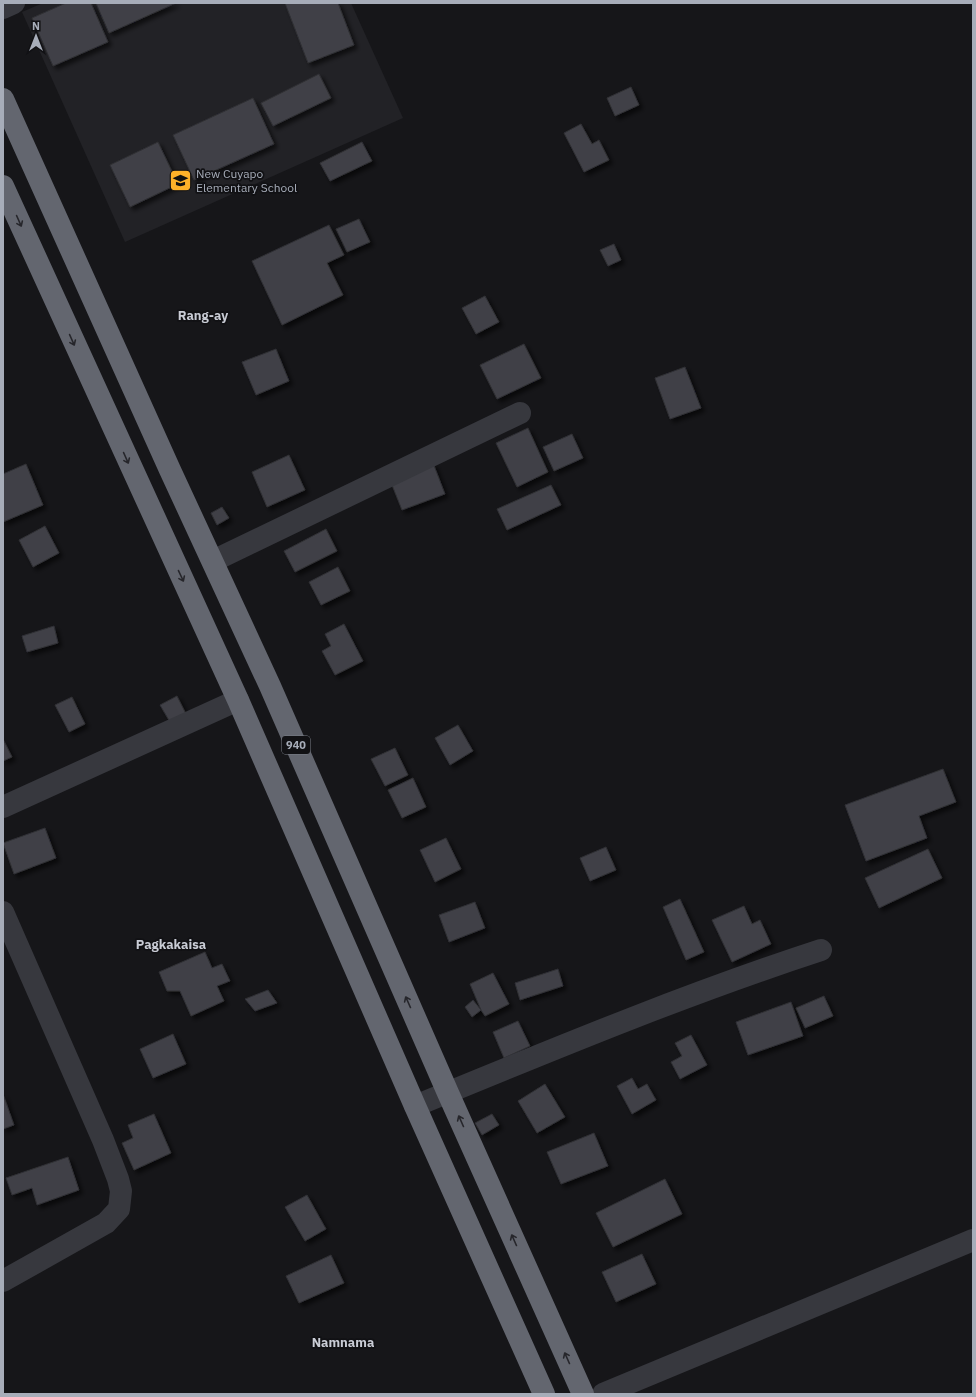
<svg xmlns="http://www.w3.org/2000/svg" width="976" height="1397" viewBox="0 0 976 1397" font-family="'IBM Plex Sans',sans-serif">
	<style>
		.built { fill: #222226 }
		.building { fill: #404146; stroke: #303035; filter: url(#shadow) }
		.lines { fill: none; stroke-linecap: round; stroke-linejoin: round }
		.minor { stroke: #37383e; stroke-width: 22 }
		.highway { stroke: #63666f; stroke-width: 22 }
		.oneway { stroke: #26262b }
		.labels { text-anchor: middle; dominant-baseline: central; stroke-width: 3.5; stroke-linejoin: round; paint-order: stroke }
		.shield { fill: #111114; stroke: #7a7e88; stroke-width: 1 }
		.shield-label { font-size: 11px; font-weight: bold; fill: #a7adb9 }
		.poi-label { font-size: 12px; fill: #a7adb9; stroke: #111114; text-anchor: start }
		.neighbourhood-label { font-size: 13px; font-weight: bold; fill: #c9ccd5; stroke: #111114 }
	</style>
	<defs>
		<filter id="shadow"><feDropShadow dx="3.5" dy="3.5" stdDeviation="2" flood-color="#0009"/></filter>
	</defs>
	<rect width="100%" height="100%" fill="#161619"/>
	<polygon class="built" points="43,3 351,3 403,118 125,242 22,12"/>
	<g class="building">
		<polygon points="66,3 91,3 108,42 53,66 32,18"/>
		<polygon points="96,3 176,3 109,33"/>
		<polygon points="285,3 338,3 354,45 308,63"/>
		<polygon points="319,74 331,98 273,126 261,103"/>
		<polygon points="631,87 639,105 615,116 607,98"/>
		<polygon points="253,98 274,144 194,180 173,135"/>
		<polygon points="581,124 592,144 599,140 609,160 584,172 564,133"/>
		<polygon points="158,142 178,184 130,207 110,165"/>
		<polygon points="362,142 372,161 330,181 320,163"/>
		<polygon points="359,219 370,242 347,252 336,229"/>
		<polygon points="329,225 344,255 327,263 343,295 282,325 252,261"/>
		<polygon points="614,244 621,260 608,266 600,250"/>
		<polygon points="485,296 499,322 476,334 462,308"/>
		<polygon points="524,344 541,378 497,399 480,365"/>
		<polygon points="276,349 289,381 256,395 242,362"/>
		<polygon points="685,367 701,408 670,419 655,378"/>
		<polygon points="528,428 548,472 517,487 496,443"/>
		<polygon points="572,434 583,458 554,471 543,447"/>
		<polygon points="289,455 305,490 267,507 252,472"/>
		<polygon points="433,463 445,494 402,510 390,480"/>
		<polygon points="26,464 43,505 3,522 3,474"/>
		<polygon points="551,485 561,505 507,530 497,509"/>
		<polygon points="222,507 229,518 217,525 211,513"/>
		<polygon points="45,526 59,553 33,567 19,540"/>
		<polygon points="326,529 337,551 295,572 284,551"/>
		<polygon points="338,567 350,591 321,605 309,582"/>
		<polygon points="344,624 363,661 335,675 322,651 331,646 325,634"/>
		<polygon points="54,626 58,643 27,652 22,636"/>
		<polygon points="177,696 186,714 170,722 160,705"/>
		<polygon points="72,697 85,724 69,732 55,705"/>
		<polygon points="458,725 473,751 450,765 435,738"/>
		<polygon points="3,739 12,757 3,761"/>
		<polygon points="395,748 408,775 385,786 371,759"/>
		<polygon points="943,769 956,802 919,816 927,838 866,861 845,805"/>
		<polygon points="413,778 426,807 402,818 388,790"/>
		<polygon points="45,828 56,858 14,874 3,843"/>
		<polygon points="446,838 461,869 435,882 420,850"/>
		<polygon points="606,847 616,870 590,881 580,858"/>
		<polygon points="928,849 942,878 879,908 865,878"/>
		<polygon points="680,899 704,952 686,960 663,907"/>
		<polygon points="475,902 485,928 449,942 439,915"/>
		<polygon points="744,906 752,924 760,920 771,944 732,962 712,920"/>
		<polygon points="205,952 212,968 222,964 230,981 217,986 224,1001 191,1016 180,991 167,991 159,972"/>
		<polygon points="558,969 563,986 520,1000 515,983"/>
		<polygon points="493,973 509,1004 485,1016 481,1010 470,984"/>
		<polygon points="268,990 277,1003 255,1011 245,999"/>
		<polygon points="824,996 833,1016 805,1028 796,1008"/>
		<polygon points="473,1000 481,1010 472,1017 465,1007"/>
		<polygon points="791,1002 803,1036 748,1055 736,1022"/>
		<polygon points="518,1021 530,1046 504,1058 493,1032"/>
		<polygon points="173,1034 186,1064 153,1078 140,1049"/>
		<polygon points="691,1035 707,1065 680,1079 671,1062 682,1056 675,1043"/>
		<polygon points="632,1078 638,1089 647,1084 656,1100 632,1114 617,1086"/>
		<polygon points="545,1084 565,1117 537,1133 518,1101"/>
		<polygon points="3,1094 14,1125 3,1129"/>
		<polygon points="154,1114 171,1153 134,1170 122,1143 133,1138 128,1125"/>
		<polygon points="492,1114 499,1125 482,1135 475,1123"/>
		<polygon points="594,1133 608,1166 561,1184 547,1152"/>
		<polygon points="68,1157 79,1190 37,1205 32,1188 12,1195 6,1178"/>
		<polygon points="665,1179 682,1214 613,1247 596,1213"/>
		<polygon points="307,1195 326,1229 305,1241 285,1207"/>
		<polygon points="642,1254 656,1284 616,1302 602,1272"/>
		<polygon points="331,1255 344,1283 299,1303 286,1276"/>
	</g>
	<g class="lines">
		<g class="minor">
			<polyline points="3,8 14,3"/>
			<polyline points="213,561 520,413"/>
			<polyline points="3,807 238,700"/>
			<polyline points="3,912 103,1140 118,1179 121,1191 119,1209 106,1223 3,1281"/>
			<path d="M 415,1106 C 549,1051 683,995 821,950"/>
			<polyline points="603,1394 973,1240"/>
		</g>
		<g class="highway">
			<polyline points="3,99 170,470 270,686 448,1093 583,1394"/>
			<polyline points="3,186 238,700 415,1106 544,1394"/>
		</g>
	</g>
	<defs><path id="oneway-shaft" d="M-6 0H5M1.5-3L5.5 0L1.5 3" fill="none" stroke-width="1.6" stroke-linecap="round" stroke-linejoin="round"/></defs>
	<g class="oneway">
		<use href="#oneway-shaft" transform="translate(19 221) rotate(66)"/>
		<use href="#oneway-shaft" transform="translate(72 340) rotate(66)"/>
		<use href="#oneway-shaft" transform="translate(126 458) rotate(66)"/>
		<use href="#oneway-shaft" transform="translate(181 576) rotate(65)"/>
		<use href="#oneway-shaft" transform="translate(408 1002) rotate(-114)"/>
		<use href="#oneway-shaft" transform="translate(461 1121) rotate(-114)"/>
		<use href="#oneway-shaft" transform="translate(514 1240) rotate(-114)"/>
		<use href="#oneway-shaft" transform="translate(567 1358) rotate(-114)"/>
	</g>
	<defs>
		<symbol id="school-square" viewBox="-11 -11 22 22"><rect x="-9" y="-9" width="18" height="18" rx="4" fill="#feb129" stroke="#111114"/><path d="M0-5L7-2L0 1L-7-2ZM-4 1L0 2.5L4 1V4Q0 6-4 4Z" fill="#111"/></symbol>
	</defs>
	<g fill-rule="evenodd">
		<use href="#school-square" x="168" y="168" width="25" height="25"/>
	</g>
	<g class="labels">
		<rect class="shield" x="282" y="736" width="28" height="18" rx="3"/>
		<g class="shield-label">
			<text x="296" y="745">940</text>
		</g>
		<g class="poi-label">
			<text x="196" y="173">New Cuyapo<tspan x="196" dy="14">Elementary School</tspan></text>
		</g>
		<g class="neighbourhood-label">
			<text x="203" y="315">Rang-ay</text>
			<text x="171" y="944">Pagkakaisa</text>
			<text x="343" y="1342">Namnama</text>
		</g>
	</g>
	<rect width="976" height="1397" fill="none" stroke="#a7adb9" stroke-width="8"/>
	<g transform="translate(36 36)" stroke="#111114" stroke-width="3" paint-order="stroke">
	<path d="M0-3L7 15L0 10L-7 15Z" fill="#a7adb9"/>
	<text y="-6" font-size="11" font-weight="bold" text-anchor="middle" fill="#a7adb9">N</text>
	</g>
</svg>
